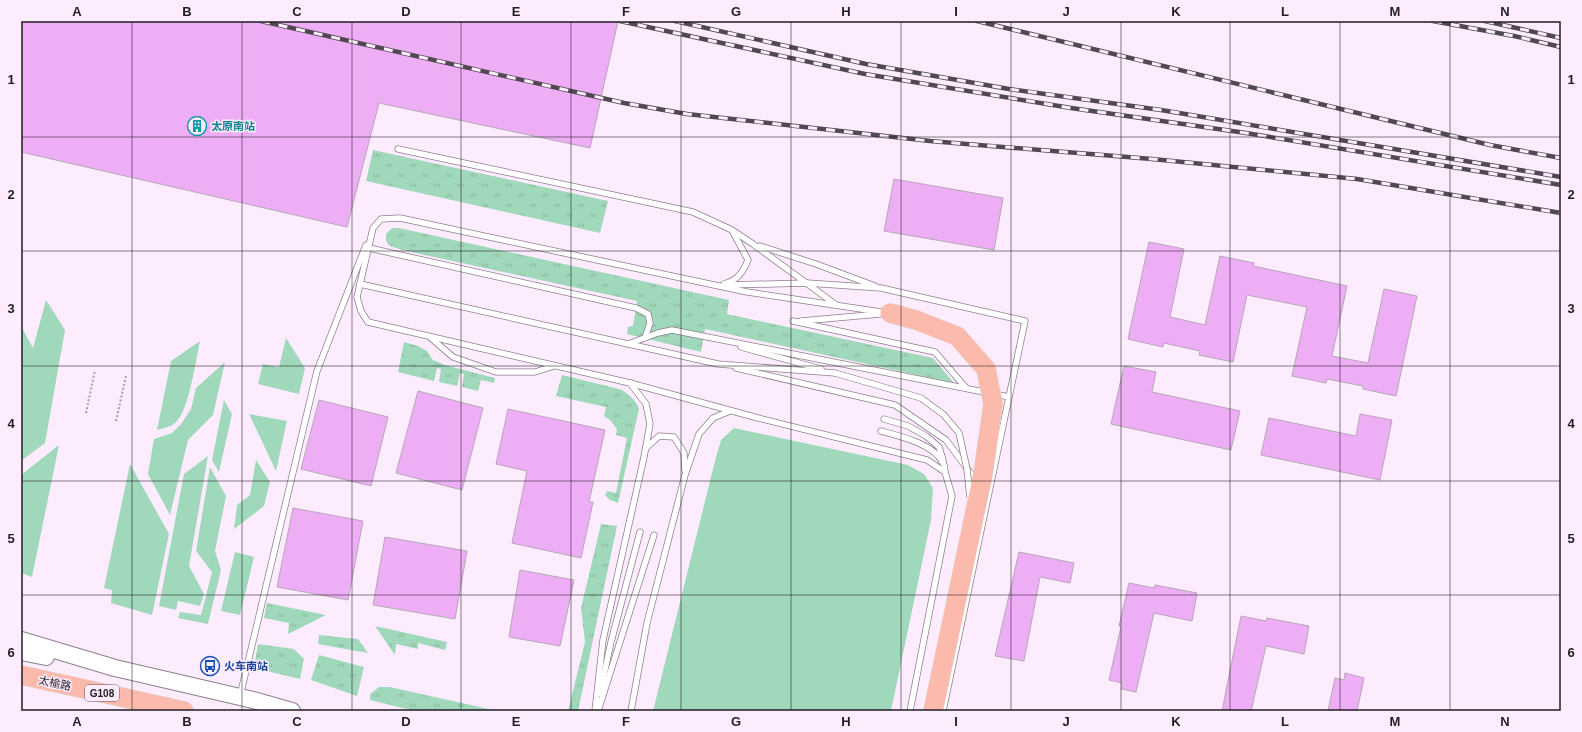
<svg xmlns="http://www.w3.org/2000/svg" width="1582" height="732" viewBox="0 0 1582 732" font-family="Helvetica,'Noto Sans SC',sans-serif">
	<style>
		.green { fill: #a0d8bb }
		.park { fill: url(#park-tufts) }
		.building { fill: #eeaef6; stroke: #b6a6b7 }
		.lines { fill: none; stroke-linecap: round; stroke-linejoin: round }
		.service-casing { stroke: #8e7f8f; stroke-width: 7 }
		.secondary-casing { stroke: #8e7f8f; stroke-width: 18 }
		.trunk-casing { stroke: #dcdbdc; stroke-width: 20 }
		.path { stroke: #aa9eab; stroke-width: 2; stroke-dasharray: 2 2; stroke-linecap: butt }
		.service { stroke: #fff; stroke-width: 5.5 }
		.secondary { stroke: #fff; stroke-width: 16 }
		.trunk { stroke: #fcbaac; stroke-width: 19 }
		.rail-casing { stroke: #514952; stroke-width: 4.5 }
		.rail { stroke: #fcecfe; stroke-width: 3; stroke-dasharray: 9; stroke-linecap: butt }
		.service-bridge-casing { stroke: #8e7f8f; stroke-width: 7; stroke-linecap: butt }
		.trunk-bridge-casing { stroke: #dcdbdc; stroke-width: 20; stroke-linecap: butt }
		.service-bridge { stroke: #fff; stroke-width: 5.5 }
		.trunk-bridge { stroke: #fcbaac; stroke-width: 19 }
		.grid { fill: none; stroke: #221c23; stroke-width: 1; stroke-opacity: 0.55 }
		.labels { text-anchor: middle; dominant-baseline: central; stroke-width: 3; stroke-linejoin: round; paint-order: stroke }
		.shield { fill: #fcecfe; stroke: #635a65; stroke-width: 1 }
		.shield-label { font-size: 10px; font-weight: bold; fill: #221c23 }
		.culture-label { font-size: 11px; font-weight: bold; fill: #0d838f; stroke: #fcecfe; text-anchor: start }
		.transit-label { font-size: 11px; font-weight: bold; fill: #164399; stroke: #fcecfe; text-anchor: start }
		.street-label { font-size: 11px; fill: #221c23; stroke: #fcecfe }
		.neatline { fill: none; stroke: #221c23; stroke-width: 1.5 }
		.grid-label { font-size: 13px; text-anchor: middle; font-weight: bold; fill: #221c23 }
	</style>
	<defs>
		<pattern id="park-tufts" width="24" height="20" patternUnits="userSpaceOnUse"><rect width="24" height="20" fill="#a0d8bb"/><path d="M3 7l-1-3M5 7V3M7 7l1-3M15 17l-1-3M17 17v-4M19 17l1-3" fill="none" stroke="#8ab9a0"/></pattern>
	</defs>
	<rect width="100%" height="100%" fill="#fcecfe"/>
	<g class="green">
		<polygon points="46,300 65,330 45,443 21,461 21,326 33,348"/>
		<polygon points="286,338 305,368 299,394 258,384 263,364 279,367"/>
		<path d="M 200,341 C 196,359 189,409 177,421 C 172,427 164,428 157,430 L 171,361 Z"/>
		<polygon points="225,362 213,415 188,440 170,515 148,474 154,439 172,433 181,424 191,409 196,388"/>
		<polygon points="224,400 232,414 219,472 212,460"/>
		<polygon points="249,414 287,421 276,471"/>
		<polygon points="734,428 908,465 924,474 933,488 931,520 891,711 653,711 715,461 721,440"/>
		<polygon points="59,445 32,577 21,573 21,475"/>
		<polygon points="208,456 189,566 204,594 200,606 178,601 176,610 159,606 184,474"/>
		<polygon points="256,460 270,482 264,506 234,529 237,505 250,495"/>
		<polygon points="130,464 169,534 152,615 111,603 112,590 104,588"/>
		<polygon points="210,467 226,496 215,551 221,570 208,624 178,618 180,612 201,615 212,572 196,551"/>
		<polygon points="235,552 254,557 240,615 221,611"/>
	</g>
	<g class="park">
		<polygon points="373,150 608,201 600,233 366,181"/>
		<polygon points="392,228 399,228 729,300 727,314 933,358 954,383 705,329 701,352 627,334 628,327 633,326 637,301 402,250 390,246 386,241 386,234"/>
		<polygon points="404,342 418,346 427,351 433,360 445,365 495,378 494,383 481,380 478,391 462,387 464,374 460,373 457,386 439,382 441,369 437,368 434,381 398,372"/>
		<path d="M 562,375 L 619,389 C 627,392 636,400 639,409 L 618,503 L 610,500 L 605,495 L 607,491 L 616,493 L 627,438 L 616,435 L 617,429 L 610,420 L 604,416 L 606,407 L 556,396 Z"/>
		<polygon points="601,524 617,526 578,711 568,711 585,642 581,608"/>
		<polygon points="267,603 326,615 288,634 289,623 264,618"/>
		<polygon points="375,626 447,642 445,650 418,643 418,649 396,644 395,655"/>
		<polygon points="319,635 358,639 368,653 318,644"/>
		<polygon points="258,644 294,649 304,659 300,679 254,668"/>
		<polygon points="319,655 364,667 357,696 311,680"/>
		<polygon points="379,687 390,687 403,690 498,711 415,711 370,700 370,694"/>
	</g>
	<g class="building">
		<polygon points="21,21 618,21 590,148 379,103 347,227 21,152"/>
		<polygon points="894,179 1003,198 994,250 884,231"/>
		<polygon points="1149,242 1184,249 1170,317 1205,325 1220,256 1254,263 1253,266 1347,286 1332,356 1368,363 1384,289 1417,296 1396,396 1363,389 1363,386 1327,379 1326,383 1292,376 1307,307 1247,295 1233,362 1199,355 1200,351 1164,343 1163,347 1128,339"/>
		<polygon points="1124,366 1156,372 1152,392 1240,411 1231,450 1111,424"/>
		<polygon points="418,391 483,408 462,490 396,473"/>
		<polygon points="319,400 388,417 371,486 301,469"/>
		<polygon points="508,409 605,430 589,502 593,502 581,558 512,543 527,471 496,464"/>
		<polygon points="1360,414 1392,420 1380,480 1261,455 1269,418 1356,436"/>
		<polygon points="293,508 363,521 348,600 277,587"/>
		<polygon points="385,537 467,551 455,619 373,605"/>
		<polygon points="1019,552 1074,563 1070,583 1040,577 1024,661 995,656"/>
		<polygon points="520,570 574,580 560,646 509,637"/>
		<polygon points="1129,583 1154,588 1155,585 1197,593 1192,621 1154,613 1136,692 1121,689 1122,683 1109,680 1121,627 1119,626"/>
		<polygon points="1241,616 1266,621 1267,618 1309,626 1304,654 1266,646 1251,711 1222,711"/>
		<polygon points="1345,673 1364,678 1357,711 1328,711 1335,678 1344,680"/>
	</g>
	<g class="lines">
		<defs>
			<g id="service">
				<polyline points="398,149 693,212 732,230 753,244 835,304"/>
				<polyline points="760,246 816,264 875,286"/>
				<polyline points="369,248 636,308 648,314 650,323 645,338"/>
				<polyline points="360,284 718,364 835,373"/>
				<path d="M 724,284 C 738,280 743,272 748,260 L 733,232"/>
				<polyline points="728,285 807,283 881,288 1025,321 943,711"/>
				<polyline points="793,321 935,352 966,388"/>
				<polyline points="801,321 880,314"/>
				<polyline points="431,338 453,357 496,372 535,372 554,366"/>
				<polyline points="628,344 658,333 672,330 1009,397"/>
				<polyline points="741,347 821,369"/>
				<polyline points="736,368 895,405 946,440 977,482"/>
				<polyline points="630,383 758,418 927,460 945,472 952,496 910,711"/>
				<polyline points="884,419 908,426 926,436 939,447 943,460"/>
				<path d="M 881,431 C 900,436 934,444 943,463 C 945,465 944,469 945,472"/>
				<polyline points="646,448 659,436 674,437 684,453 685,470"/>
				<polyline points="600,693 611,642 640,532"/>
				<polyline points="240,696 317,371 366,245"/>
				<polyline points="595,711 603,640 644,457 650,424 646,404 630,383 368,322 361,311 357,297 373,228 381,219 400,218 747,292 888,313"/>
				<polyline points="598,711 654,535"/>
				<polyline points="631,711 647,623 685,475 699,434 713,418 730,411"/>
			</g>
			<g id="secondary">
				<polyline points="21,640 115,668 253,700 292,711"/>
				<polyline points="21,652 46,657"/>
			</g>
			<polyline id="trunk" points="21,675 184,711"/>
		</defs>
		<use href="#service" class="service-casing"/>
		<use href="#secondary" class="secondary-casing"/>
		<use href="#trunk" class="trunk-casing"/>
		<g class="path">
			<polyline points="86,413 95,370"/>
			<polyline points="116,421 126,376"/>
		</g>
		<use href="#service" class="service"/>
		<use href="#secondary" class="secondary"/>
		<use href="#trunk" class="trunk"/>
		<defs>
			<g id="rail">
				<polyline points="261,21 624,103 687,114 930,141 1152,159 1357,179 1561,213"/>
				<polyline points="620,21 865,74 1071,108 1246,133 1561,185"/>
				<polyline points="675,21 866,64 1009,89 1161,110 1561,177"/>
				<polyline points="977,21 1490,145 1561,158"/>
				<polyline points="1433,21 1514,36 1561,47"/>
				<polyline points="1485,21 1561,38"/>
			</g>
		</defs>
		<use href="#rail" class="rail-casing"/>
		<use href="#rail" class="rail"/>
		<defs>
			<polyline id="service-bridge" points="835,373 921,398 944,415 959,433 967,469 970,498"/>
			<polyline id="trunk-bridge" points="890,313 916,320 957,336 986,369 993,404 983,474 933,711"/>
		</defs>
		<use href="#service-bridge" class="service-bridge-casing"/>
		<use href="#trunk-bridge" class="trunk-bridge-casing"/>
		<use href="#service-bridge" class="service-bridge"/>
		<use href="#trunk-bridge" class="trunk-bridge"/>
	</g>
	<path class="grid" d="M 132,21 L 132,711M 242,21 L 242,711M 352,21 L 352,711M 461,21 L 461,711M 571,21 L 571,711M 681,21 L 681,711M 791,21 L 791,711M 901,21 L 901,711M 1011,21 L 1011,711M 1121,21 L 1121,711M 1230,21 L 1230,711M 1340,21 L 1340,711M 1450,21 L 1450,711M 21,137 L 1561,137M 21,251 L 1561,251M 21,366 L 1561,366M 21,481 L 1561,481M 21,595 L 1561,595"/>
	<defs>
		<symbol id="building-ring" viewBox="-11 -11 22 22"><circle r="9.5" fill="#fcecfe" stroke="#0f9aa8" stroke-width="1.5"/><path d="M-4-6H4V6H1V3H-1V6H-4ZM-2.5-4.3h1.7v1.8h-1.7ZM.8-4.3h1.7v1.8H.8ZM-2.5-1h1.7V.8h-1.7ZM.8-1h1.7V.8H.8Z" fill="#0f9aa8"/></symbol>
		<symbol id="bus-ring" viewBox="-11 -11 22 22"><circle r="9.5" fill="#fcecfe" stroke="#1a4fb4" stroke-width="1.5"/><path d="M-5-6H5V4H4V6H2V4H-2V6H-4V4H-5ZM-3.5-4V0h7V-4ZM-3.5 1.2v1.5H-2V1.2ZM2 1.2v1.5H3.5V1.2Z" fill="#1a4fb4"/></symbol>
	</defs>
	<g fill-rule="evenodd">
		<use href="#building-ring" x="186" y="115" width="22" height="22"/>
		<use href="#bus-ring" x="199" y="655" width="22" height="22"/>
	</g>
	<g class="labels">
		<rect class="shield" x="85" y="685" width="34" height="16" rx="3"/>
		<g class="shield-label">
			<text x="102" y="693">G108</text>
		</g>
		<g class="culture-label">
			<text x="211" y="126">太原南站</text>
		</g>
		<g class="transit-label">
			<text x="224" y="666">火车南站</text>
		</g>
		<g class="street-label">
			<text transform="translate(55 683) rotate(12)">太榆路</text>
		</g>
	</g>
	<rect width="1582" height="732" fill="none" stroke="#fcecfe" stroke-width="44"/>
	<rect x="22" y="22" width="1538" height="688" class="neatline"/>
	<g class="grid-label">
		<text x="77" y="16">A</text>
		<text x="187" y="16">B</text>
		<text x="297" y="16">C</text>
		<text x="406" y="16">D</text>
		<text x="516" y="16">E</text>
		<text x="626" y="16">F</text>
		<text x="736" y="16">G</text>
		<text x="846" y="16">H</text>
		<text x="956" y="16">I</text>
		<text x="1066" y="16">J</text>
		<text x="1176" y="16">K</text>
		<text x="1285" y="16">L</text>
		<text x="1395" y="16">M</text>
		<text x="1505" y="16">N</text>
		<text x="11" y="84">1</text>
		<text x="1571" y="84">1</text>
		<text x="11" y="199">2</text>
		<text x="1571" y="199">2</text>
		<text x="11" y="313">3</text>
		<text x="1571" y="313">3</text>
		<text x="11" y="428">4</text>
		<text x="1571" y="428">4</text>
		<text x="11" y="543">5</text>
		<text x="1571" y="543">5</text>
		<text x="11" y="657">6</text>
		<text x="1571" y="657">6</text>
		<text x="77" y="726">A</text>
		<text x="187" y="726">B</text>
		<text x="297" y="726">C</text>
		<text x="406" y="726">D</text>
		<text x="516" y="726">E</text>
		<text x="626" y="726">F</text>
		<text x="736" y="726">G</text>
		<text x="846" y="726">H</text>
		<text x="956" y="726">I</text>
		<text x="1066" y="726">J</text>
		<text x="1176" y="726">K</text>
		<text x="1285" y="726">L</text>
		<text x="1395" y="726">M</text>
		<text x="1505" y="726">N</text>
	</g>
</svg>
